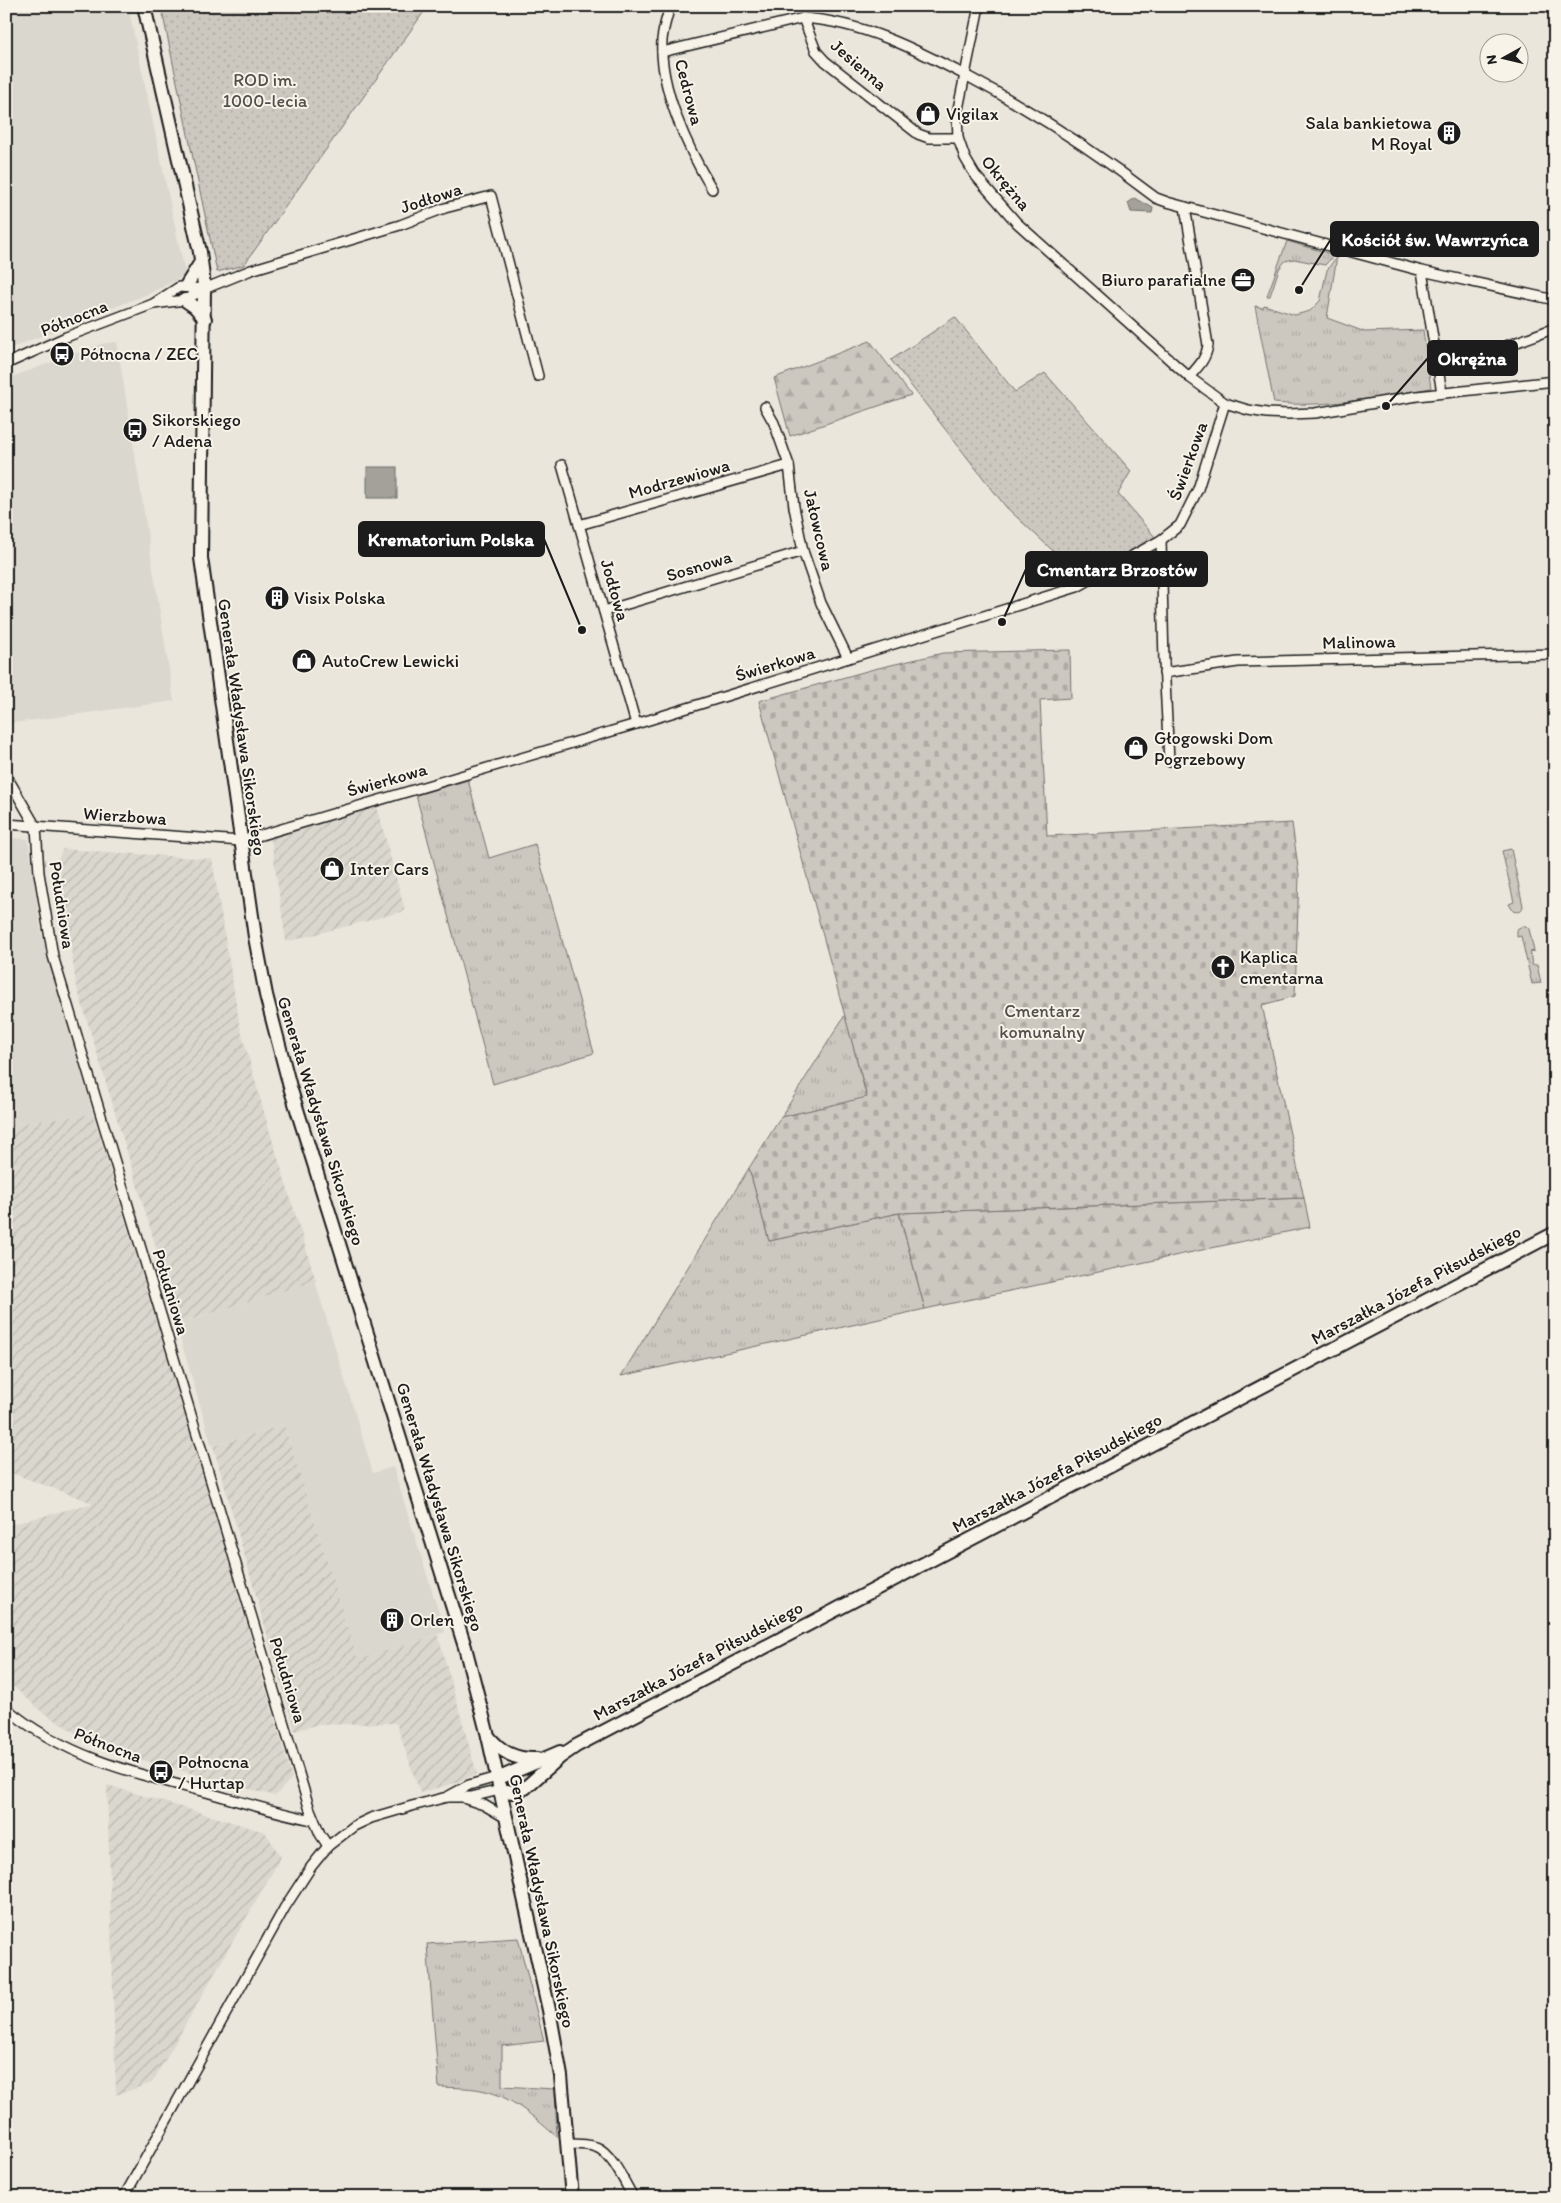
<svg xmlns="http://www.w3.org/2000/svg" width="1561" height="2203" viewBox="0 0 1561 2203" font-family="Itim,sans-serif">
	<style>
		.built { fill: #dad7ce }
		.industrial { fill: url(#industrial-furrows) }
		.grass { fill: url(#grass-tufts); stroke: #74726e }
		.forest { fill: url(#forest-firs); stroke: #74726e }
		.cemetery { fill: url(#cemetery-stones); stroke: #74726e }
		.garden { fill: url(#garden-dots); stroke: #74726e }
		.water { fill: #a3a19a; stroke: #6d6c68 }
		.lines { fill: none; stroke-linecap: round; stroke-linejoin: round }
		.street-casing { stroke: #1c1c1c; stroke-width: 12 }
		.secondary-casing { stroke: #1c1c1c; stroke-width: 16 }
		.street { stroke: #f7f3e8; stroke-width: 9 }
		.secondary { stroke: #f7f3e8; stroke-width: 12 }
		.labels { text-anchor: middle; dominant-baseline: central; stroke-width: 4; stroke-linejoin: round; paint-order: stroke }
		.street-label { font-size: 18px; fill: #1c1c1c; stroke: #f7f3e8 }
		.park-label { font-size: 18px; fill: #51504d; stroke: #f7f3e8 }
		.poi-label { font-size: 18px; fill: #1c1c1c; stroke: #f7f3e8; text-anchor: start }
		.leader { fill: none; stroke: #1c1c1c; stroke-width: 2 }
		.callout-dot { fill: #1c1c1c; stroke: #f7f3e8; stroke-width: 2 }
		.callout { fill: #1c1c1c; stroke: #1c1c1c; stroke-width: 2 }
		.callout-label { font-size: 19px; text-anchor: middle; font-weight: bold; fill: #fff }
	</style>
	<defs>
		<pattern id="industrial-furrows" width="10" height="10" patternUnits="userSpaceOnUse" patternTransform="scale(1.25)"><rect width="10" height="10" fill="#dad7ce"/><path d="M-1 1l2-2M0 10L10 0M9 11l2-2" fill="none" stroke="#bab8b0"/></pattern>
		<pattern id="grass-tufts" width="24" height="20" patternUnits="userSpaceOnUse" patternTransform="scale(1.25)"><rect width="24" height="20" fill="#ccc8c0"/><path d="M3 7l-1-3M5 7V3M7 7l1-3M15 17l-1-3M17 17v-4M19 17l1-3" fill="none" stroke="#afaba4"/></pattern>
		<pattern id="forest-firs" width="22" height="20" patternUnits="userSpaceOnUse" patternTransform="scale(1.25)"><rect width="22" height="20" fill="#ccc8c0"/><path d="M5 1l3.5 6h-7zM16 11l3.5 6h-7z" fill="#afaba4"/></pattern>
		<pattern id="cemetery-stones" width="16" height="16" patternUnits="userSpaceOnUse" patternTransform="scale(1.25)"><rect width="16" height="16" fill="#ccc8c0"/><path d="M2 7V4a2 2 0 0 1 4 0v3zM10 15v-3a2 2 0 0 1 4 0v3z" fill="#afaba4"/></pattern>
		<pattern id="garden-dots" width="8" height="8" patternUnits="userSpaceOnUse" patternTransform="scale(1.25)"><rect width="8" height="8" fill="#ccc8c0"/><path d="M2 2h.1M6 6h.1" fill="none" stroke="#afaba4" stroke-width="1.8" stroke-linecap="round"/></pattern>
	</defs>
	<rect width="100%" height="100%" fill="#eae6dc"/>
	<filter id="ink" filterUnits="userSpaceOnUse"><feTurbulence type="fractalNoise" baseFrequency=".02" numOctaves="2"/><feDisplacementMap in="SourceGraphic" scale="10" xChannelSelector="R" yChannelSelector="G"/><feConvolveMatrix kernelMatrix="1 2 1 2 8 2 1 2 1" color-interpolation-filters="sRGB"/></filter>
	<g filter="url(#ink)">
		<g class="built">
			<polygon points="6,6 128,6 185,273 181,278 148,294 6,350"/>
			<polygon points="117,342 174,701 6,724 6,379 101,344"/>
			<polygon points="6,838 28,839 41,931 93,1114 6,1125"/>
			<polygon points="315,1281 373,1473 393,1467 445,1632 358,1661 284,1425 212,1446 176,1324"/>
		</g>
		<g class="industrial">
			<polygon points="377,807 405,911 286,942 271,838"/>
			<polygon points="63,849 212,859 240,1027 268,1126 316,1281 179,1323 76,984 58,860"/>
			<polygon points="93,1114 202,1472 292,1778 275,1796 117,1753 80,1736 42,1712 6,1680 6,1526 93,1503 6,1471 6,1125"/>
			<polygon points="284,1425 358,1660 438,1635 477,1774 455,1783 420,1793 396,1723 315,1725 295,1731 213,1446"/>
			<polygon points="107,1785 265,1832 281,1857 152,2083 116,2095"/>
		</g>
		<g class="grass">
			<polygon points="1287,241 1334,255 1325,265 1294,259 1285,261 1279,269 1270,296 1267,296"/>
			<path d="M 1337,256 L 1327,318 L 1365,332 L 1423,330 L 1431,388 C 1379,397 1328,408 1274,403 L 1255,306 L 1263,308 L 1264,305 L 1295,315 L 1310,311 L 1320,301 L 1327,270 Z"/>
			<polygon points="468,780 489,858 535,844 594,1053 493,1084 416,795"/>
			<path d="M 1511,849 L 1523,906 C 1522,911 1518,913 1513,911 L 1509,904 L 1514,902 L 1502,851 Z"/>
			<polygon points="1522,926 1526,926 1529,929 1534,951 1530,952 1532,965 1537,965 1541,983 1532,984 1521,936 1517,937 1517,929"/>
			<polygon points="845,1015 867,1098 781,1117"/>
			<polygon points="749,1168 769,1241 899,1213 925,1309 621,1376"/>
			<path d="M 518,1938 L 544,2041 L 502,2046 L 502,2086 L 555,2089 L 557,2137 C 537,2120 515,2099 489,2092 C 473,2087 456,2088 439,2087 L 427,1944 Z"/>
		</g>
		<g class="forest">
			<polygon points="870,341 911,395 790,436 774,378"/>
			<polygon points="1304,1198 1310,1227 925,1309 899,1213"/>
		</g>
		<polygon class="cemetery" points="1070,650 1071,698 1040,700 1047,836 1292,823 1299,875 1295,996 1262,1005 1304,1198 899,1213 769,1241 749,1168 781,1117 867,1097 759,701 874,669 943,653"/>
		<g class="garden">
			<polygon points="161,6 428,6 244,265 217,272"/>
			<polygon points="955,317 1015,392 1045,373 1131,471 1118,494 1155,537 1081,577 1006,507 891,360"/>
		</g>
		<g class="water">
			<polygon points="1135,198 1153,208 1152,213 1131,212 1128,203"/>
			<rect x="367" y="467" width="30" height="31"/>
		</g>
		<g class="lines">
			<defs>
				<g id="street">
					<path d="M 670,6 C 667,17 663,29 662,40 C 659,88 688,149 712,189"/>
					<polyline points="979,6 957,114 958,138 965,158 975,175 1016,222 1189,377 1225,403 1248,410 1267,413 1288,414 1315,413 1417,396 1555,381"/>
					<polyline points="803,18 816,51 825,61 918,134 929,138 958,138"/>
					<path d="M 662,52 L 803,18 C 862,22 915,49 967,76 C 1033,111 1096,152 1156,198 L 1167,202 L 1422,271 L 1555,300"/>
					<path d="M 1185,207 L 1208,345 C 1206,359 1199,366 1189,377"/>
					<polyline points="1422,271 1442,393"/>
					<polyline points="153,304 185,300 204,289 251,270 400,225 445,208 491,196 538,376"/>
					<polyline points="6,364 66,337 153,304 179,287 204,289"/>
					<polyline points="1437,367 1482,355 1555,328"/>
					<polyline points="765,407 774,423 789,465 794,507 803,551 821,603 848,658"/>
					<polyline points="562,465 636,724"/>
					<polyline points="579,525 789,465"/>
					<polyline points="1161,540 1164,662 1169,761"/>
					<polyline points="604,611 803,551"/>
					<polyline points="1164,673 1238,662 1555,654"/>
					<polyline points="6,775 36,827 39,873 53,956 309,1807 320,1834 328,1846"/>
					<polyline points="6,824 241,841 636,724 1077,587 1161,540 1180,525 1198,489 1225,403"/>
					<path d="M 6,1708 C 63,1756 132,1773 202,1791 C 239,1801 276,1813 313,1820"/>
					<polyline points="447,1797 469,1785 497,1777"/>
					<polyline points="466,1799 484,1805 506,1818"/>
					<path d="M 568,2144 C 577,2144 588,2144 596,2147 C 611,2152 625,2183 633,2197"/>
					<polyline points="124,2197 285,1907 311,1867 328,1846 354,1826 371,1818 412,1806 447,1797 471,1797 500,1790"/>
				</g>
				<g id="secondary">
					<polyline points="144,6 200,252 204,286 201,558 255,937 266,995 290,1087 465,1647 488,1736 549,2010 561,2076 572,2197"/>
					<polyline points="186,286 201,262"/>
					<polyline points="185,300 195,307 205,319"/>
					<path d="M 488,1736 C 502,1753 516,1760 537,1759"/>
					<polyline points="497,1777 504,1776 560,1752"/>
					<polyline points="500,1790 513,1792 525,1788 560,1757 576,1746 1555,1233"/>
				</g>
			</defs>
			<use href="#street" class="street-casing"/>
			<use href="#secondary" class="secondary-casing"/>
			<use href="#street" class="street"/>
			<use href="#secondary" class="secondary"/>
		</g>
	</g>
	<defs>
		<symbol id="shop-disc" viewBox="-11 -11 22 22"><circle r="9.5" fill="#1c1c1c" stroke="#f7f3e8"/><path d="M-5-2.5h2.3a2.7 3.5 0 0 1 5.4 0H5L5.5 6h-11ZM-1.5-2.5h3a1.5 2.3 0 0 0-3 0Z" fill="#fff"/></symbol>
		<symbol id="building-disc" viewBox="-11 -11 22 22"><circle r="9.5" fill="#1c1c1c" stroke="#f7f3e8"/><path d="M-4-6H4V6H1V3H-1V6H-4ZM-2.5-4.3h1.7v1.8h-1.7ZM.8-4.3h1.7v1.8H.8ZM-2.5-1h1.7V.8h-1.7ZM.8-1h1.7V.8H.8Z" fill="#fff"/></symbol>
		<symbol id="office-disc" viewBox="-11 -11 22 22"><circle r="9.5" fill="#1c1c1c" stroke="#f7f3e8"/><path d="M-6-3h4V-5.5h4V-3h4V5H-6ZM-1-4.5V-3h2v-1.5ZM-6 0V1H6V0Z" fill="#fff"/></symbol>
		<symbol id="bus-disc" viewBox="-11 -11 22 22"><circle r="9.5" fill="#1c1c1c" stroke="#f7f3e8"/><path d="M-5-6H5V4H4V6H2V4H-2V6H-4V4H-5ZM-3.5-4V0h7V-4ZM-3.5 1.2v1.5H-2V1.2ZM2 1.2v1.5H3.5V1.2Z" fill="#fff"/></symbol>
		<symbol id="church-disc" viewBox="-11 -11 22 22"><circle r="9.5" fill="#1c1c1c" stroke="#f7f3e8"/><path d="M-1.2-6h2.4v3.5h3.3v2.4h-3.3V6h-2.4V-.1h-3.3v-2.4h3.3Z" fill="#fff"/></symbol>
	</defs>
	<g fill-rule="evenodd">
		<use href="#shop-disc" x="914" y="100" width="28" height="28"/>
		<use href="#building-disc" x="1435" y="119" width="28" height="28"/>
		<use href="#office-disc" x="1229" y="266" width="28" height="28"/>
		<use href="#bus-disc" x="48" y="340" width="28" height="28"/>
		<use href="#bus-disc" x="121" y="416" width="28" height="28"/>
		<use href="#building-disc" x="263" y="584" width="28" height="28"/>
		<use href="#shop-disc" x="290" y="647" width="28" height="28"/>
		<use href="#shop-disc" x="1122" y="734" width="28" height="28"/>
		<use href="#shop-disc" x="318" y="855" width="28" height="28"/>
		<use href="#church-disc" x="1209" y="953" width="28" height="28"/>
		<use href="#building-disc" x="378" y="1606" width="28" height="28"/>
		<use href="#bus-disc" x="147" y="1758" width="28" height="28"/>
	</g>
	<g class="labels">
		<g class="street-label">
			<text transform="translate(859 65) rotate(41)">Jesienna</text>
			<text transform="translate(689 92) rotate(75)">Cedrowa</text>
			<text transform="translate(1006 183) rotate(50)">Okrężna</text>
			<text transform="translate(431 198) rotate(-18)">Jodłowa</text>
			<text transform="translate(74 318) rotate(-22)">Północna</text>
			<text transform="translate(1188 461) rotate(-70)">Świerkowa</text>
			<text transform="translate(679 479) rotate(-16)">Modrzewiowa</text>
			<text transform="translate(819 530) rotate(77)">Jałowcowa</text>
			<text transform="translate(699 566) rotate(-17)">Sosnowa</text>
			<text transform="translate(615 590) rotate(74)">Jodłowa</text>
			<text transform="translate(1359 642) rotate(-1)">Malinowa</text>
			<text transform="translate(775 664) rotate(-17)">Świerkowa</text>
			<text transform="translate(242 727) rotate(82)">Generała Władysława Sikorskiego</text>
			<text transform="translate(387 780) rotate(-16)">Świerkowa</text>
			<text transform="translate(125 816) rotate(4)">Wierzbowa</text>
			<text transform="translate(62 905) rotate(81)">Południowa</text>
			<text transform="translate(321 1121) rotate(73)">Generała Władysława Sikorskiego</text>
			<text transform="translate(1416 1285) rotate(-28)">Marszałka Józefa Piłsudskiego</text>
			<text transform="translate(171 1292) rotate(73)">Południowa</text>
			<text transform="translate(1057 1473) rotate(-28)">Marszałka Józefa Piłsudskiego</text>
			<text transform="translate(440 1507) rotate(73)">Generała Władysława Sikorskiego</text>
			<text transform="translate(698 1661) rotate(-28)">Marszałka Józefa Piłsudskiego</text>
			<text transform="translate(288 1680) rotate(73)">Południowa</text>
			<text transform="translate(108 1745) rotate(21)">Północna</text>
			<text transform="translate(542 1901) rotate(78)">Generała Władysława Sikorskiego</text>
		</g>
		<g class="park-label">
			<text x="265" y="80">ROD im.<tspan x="265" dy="21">1000-lecia</tspan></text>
			<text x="1042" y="1011">Cmentarz<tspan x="1042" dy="21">komunalny</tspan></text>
		</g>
		<g class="poi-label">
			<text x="946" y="114">Vigilax</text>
			<text x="1432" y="123" text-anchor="end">Sala bankietowa<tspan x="1432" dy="21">M Royal</tspan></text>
			<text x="1226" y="280" text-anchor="end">Biuro parafialne</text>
			<text x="80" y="354">Północna / ZEC</text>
			<text x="152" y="420">Sikorskiego<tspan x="152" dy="21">/ Adena</tspan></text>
			<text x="294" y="598">Visix Polska</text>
			<text x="322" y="661">AutoCrew Lewicki</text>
			<text x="1154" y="738">Głogowski Dom<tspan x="1154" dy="21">Pogrzebowy</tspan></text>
			<text x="350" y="869">Inter Cars</text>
			<text x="1240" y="957">Kaplica<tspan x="1240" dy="21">cmentarna</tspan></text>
			<text x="410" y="1620">Orlen</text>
			<text x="178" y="1762">Połnocna<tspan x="178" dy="21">/ Hurtap</tspan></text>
		</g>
	</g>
	<path class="leader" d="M1299 290L1331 239M1386 406L1428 358M582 630L544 539M1002 622L1026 569"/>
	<g class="callout-dot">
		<circle cx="1299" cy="290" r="5"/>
		<circle cx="1386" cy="406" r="5"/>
		<circle cx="582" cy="630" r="5"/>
		<circle cx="1002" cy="622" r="5"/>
	</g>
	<g class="callout">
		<rect x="1331" y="222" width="207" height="34" rx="5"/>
		<rect x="1428" y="341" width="89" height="34" rx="5"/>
		<rect x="359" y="522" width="185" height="34" rx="5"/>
		<rect x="1026" y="552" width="181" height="34" rx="5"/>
	</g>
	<g class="callout-label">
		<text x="1435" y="246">Kościół św. Wawrzyńca</text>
		<text x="1472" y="365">Okrężna</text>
		<text x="451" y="546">Krematorium Polska</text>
		<text x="1117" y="576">Cmentarz Brzostów</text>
	</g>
	<rect width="1561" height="2203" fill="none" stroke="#f7f3e8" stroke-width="25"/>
	<rect x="12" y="12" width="1536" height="2178" fill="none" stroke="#1c1c1c" stroke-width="2" filter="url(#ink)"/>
	<g transform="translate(1504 58) rotate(262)"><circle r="24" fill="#f7f3e8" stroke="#9f9d96"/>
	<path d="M0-4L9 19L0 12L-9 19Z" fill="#1c1c1c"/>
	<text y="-8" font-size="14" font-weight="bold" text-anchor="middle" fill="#1c1c1c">N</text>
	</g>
</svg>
